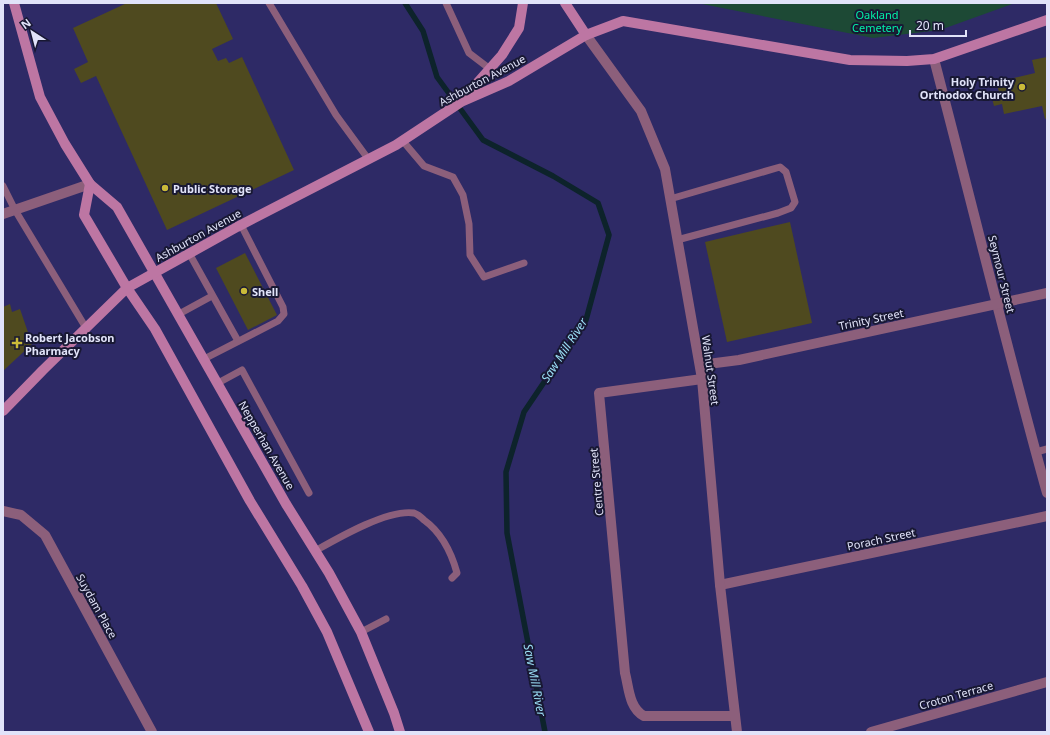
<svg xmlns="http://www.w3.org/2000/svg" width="1050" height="735" viewBox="0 0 1050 735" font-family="'Noto Sans',sans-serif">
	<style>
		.green { fill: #1d4935 }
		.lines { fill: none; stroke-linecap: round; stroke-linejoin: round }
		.stream { stroke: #0d232b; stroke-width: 5.5 }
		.building { fill: #4f4a1f }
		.service { stroke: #8c5f7b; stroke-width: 7 }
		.minor { stroke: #8c5f7b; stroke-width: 10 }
		.tertiary { stroke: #8c5f7b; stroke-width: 10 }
		.secondary { stroke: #bd76a3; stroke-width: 10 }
		.poi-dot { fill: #caba39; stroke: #181833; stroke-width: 1.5 }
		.labels { text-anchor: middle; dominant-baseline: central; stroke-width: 4; stroke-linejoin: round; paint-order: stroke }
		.park-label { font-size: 11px; fill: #03f1a6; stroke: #181833 }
		.street-label { font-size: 11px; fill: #e1e3f9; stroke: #181833 }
		.poi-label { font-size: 11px; font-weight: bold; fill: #e1e3f9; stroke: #181833; text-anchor: start }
		.water-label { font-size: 12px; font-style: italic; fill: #9addf4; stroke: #181833 }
	</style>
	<rect width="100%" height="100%" fill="#2e2a66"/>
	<polygon class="green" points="697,3 1015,3 940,30 873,38"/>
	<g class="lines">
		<polyline class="stream" points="405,3 423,31 437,77 483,140 553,176 598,203 609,235 586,320 524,412 506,472 507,533 545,732"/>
	</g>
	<g class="building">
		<polygon points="127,3 216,3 233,39 212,49 218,61 226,58 229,63 242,57 294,170 167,230 96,76 81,83 74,69 88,62 73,28"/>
		<polygon points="1047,57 1047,118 1045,119 1042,106 1004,114 1002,104 994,106 991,94 999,92 996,82 1035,73 1032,60"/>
		<polygon points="790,222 812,323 727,342 705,242"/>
		<polygon points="245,253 277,315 248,330 216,268"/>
		<polygon points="10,304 12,312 20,309 32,344 3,371 3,307"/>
	</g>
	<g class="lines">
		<g class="service">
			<polyline points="269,3 336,115 369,160"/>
			<polyline points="446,3 469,53 490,69"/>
			<polyline points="402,140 424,166 453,177 463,195 469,224 470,255 484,277 524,263"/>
			<polyline points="3,186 15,210 86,328"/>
			<polyline points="670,199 780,167 786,172 795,202 791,208 778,213 677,240"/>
			<polyline points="189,253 238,341"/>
			<polyline points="179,314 212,296"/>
			<polyline points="204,359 278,321 284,314 283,307 241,225"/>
			<polyline points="218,383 242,370 309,493"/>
			<polyline points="1036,452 1047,449"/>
			<path d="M 315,551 C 338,538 388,509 414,513 C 417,514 421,517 424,520 C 442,533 451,551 457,573 L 452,578"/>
			<polyline points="361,632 386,619"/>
		</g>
		<g class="minor">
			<path d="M 934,59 C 972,204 1007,349 1047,493"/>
			<polyline points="3,214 90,184"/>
			<polyline points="700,365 739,360 1047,293"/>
			<path d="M 702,379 L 599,393 L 625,673 C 629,688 629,708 644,716 L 735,716"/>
			<polyline points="3,511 21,515 45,535 152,732"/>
			<polyline points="720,585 1047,516"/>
			<polyline points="871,732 1047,682"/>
		</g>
		<polyline class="tertiary" points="586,35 641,111 665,169 702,379 720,585 737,732"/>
		<g class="secondary">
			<polyline points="14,3 40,97 65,144 90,184 117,207 286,504 329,573 361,632 394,713 400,732"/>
			<polyline points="565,3 586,35"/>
			<polyline points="463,99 502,55 519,28 523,3"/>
			<polyline points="90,184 84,215 127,288 155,329 250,501 302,586 327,632 369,732"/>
			<polyline points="3,411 43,370 127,288 237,227 396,145 461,102 509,81 586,35 623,21 850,60 907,61 934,59 1047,20"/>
		</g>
	</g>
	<g class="poi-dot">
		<circle cx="1022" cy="87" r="4"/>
		<circle cx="165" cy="188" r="4"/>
		<circle cx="244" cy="291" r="4"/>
		<path d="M15 337h4v4h4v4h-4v4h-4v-4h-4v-4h4z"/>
	</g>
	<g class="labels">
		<g class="park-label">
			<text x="877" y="14">Oakland<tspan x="877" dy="13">Cemetery</tspan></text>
		</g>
		<g class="street-label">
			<text transform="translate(482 80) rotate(-28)">Ashburton Avenue</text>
			<text transform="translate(198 235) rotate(-29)">Ashburton Avenue</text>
			<text transform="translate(1002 274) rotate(76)">Seymour Street</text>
			<text transform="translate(871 319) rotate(-12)">Trinity Street</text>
			<text transform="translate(711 370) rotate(82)">Walnut Street</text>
			<text transform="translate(267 445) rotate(60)">Nepperhan Avenue</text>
			<text transform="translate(596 482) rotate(-95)">Centre Street</text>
			<text transform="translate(881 539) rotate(-12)">Porach Street</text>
			<text transform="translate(97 606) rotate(61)">Suydam Place</text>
			<text transform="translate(956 695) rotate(-16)">Croton Terrace</text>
		</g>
		<g class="poi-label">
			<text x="1014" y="81" text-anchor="end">Holy Trinity<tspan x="1014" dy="13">Orthodox Church</tspan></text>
			<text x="173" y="188">Public Storage</text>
			<text x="252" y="291">Shell</text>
			<text x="25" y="337">Robert Jacobson<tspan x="25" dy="13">Pharmacy</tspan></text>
		</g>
		<g class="water-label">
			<text transform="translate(564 350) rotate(-57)">Saw Mill River</text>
			<text transform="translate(535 680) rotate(79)">Saw Mill River</text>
		</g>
	</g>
	<rect width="1050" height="735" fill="none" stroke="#e1e3f9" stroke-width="8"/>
	<g transform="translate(32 32) rotate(324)" stroke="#181833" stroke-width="3" paint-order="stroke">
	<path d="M0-3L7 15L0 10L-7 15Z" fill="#e1e3f9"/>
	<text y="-6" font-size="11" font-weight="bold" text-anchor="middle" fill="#e1e3f9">N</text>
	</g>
	<path d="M910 30v6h56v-6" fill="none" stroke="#e1e3f9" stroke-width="2"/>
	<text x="916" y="30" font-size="12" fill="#e1e3f9" stroke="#181833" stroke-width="3" paint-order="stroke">20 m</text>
</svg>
